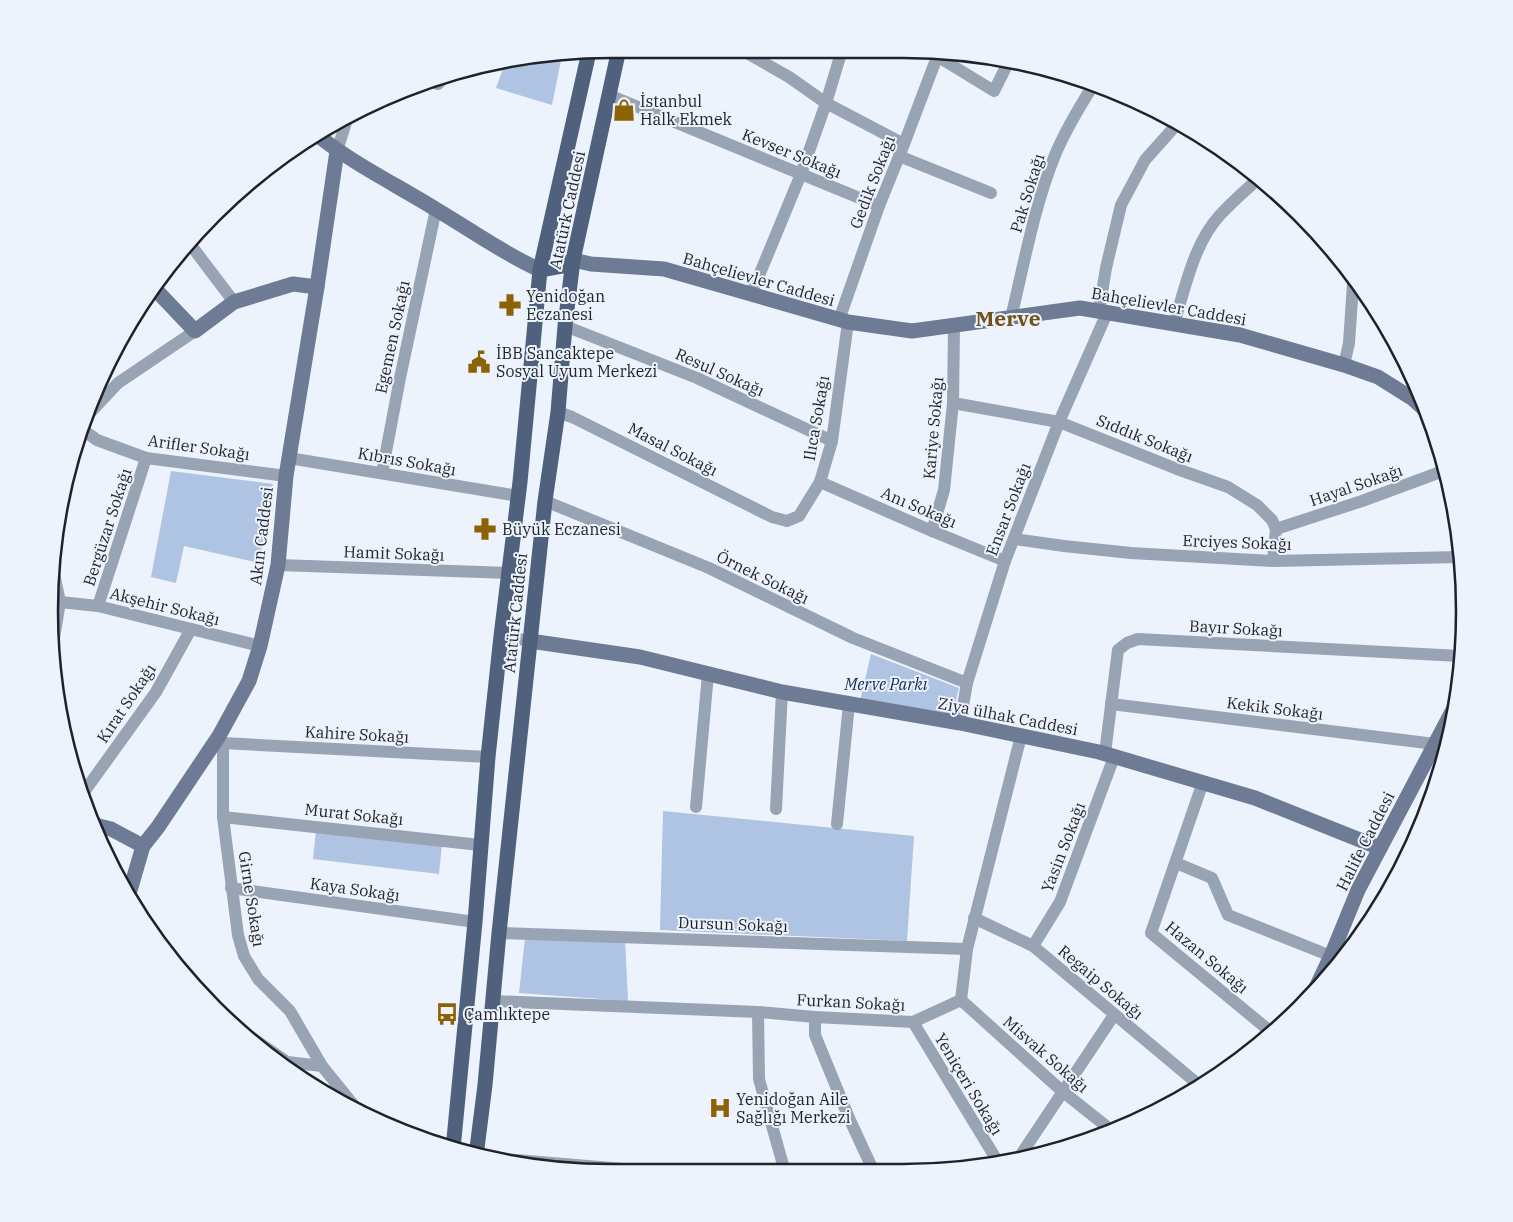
<svg xmlns="http://www.w3.org/2000/svg" width="1513" height="1222" viewBox="0 0 1513 1222" font-family="'IBM Plex Serif',serif">
	<style>
		.green { fill: #afc3e2 }
		.lines { fill: none; stroke-linecap: round; stroke-linejoin: round }
		.street { stroke: #98a3b3; stroke-width: 12 }
		.secondary { stroke: #6d7c94; stroke-width: 15 }
		.primary { stroke: #4f617d; stroke-width: 15 }
		.labels { text-anchor: middle; dominant-baseline: central; stroke-width: 4; stroke-linejoin: round; paint-order: stroke }
		.poi-label { font-size: 16px; fill: #1f2329; stroke: #ecf3fd; text-anchor: start }
		.street-label { font-size: 16px; fill: #1f2329; stroke: #ecf3fd }
		.park-label { font-size: 16px; font-style: italic; fill: #0f2b59; stroke: #ecf3fd }
		.district-label { font-size: 21px; font-weight: bold; fill: #6f521b; stroke: #ecf3fd }
		.rim { fill: none; stroke: #1f2329; stroke-width: 2.5 }
	</style>
	<rect width="100%" height="100%" fill="#ecf3fd"/>
	<g class="green">
		<polygon points="562,55 552,105 496,88 505,63"/>
		<polygon points="171,471 273,484 259,563 184,546 176,583 151,577"/>
		<polygon points="871,654 959,688 952,716 860,701"/>
		<polygon points="663,811 914,836 907,941 660,930"/>
		<polygon points="316,830 442,844 439,874 313,859"/>
		<polygon points="525,938 625,939 628,1001 519,993"/>
	</g>
	<g class="lines">
		<g class="street">
			<polyline points="740,49 789,77 826,103 904,144"/>
			<polyline points="927,50 994,91 1010,59"/>
			<polyline points="432,82 438,84 444,77"/>
			<polyline points="609,95 879,206"/>
			<polyline points="337,151 348,116"/>
			<polyline points="899,156 991,193"/>
			<polyline points="190,244 234,302"/>
			<polyline points="751,295 801,174 826,103 842,50"/>
			<polyline points="1099,311 1106,268 1121,205 1145,160 1177,124"/>
			<path d="M 1011,318 C 1024,264 1034,207 1055,155 C 1065,131 1080,106 1094,84"/>
			<polyline points="839,320 879,206 904,144 937,57"/>
			<path d="M 1174,324 C 1185,288 1194,243 1220,215 C 1232,202 1246,190 1259,178"/>
			<polyline points="565,326 697,378 832,441"/>
			<polyline points="1344,365 1349,343 1353,284 1352,275"/>
			<polyline points="953,403 1059,422 1177,469 1228,487 1257,505 1272,520 1276,529 1273,561"/>
			<polyline points="558,412 572,417 772,517 787,521 799,516 820,482 832,441 848,322"/>
			<polyline points="89,414 118,383 195,331"/>
			<polyline points="83,430 97,440 146,458 286,476"/>
			<polyline points="289,458 518,496"/>
			<polyline points="382,473 400,378 436,209"/>
			<polyline points="820,482 932,531 1005,561"/>
			<polyline points="545,501 709,568 853,638 967,683"/>
			<polyline points="1276,529 1362,501 1446,470"/>
			<polyline points="932,531 944,490 953,403 954,326"/>
			<polyline points="1014,539 1064,546 1131,553 1273,561 1460,557"/>
			<polyline points="52,564 60,602 54,638"/>
			<polyline points="278,565 510,573"/>
			<polyline points="60,602 98,606 260,646"/>
			<polyline points="98,606 146,458"/>
			<polyline points="501,636 530,641"/>
			<polyline points="1111,704 1435,744"/>
			<polyline points="960,723 967,683 1005,561 1059,422 1107,313"/>
			<polyline points="219,736 223,743 223,817 238,935 244,956 258,979 290,1011 322,1066 356,1108 366,1117"/>
			<polyline points="223,743 488,757"/>
			<polyline points="1105,753 1118,650 1127,643 1138,639 1460,656"/>
			<polyline points="1440,766 1445,732"/>
			<polyline points="1203,782 1151,933 1271,1032"/>
			<polyline points="84,792 156,692 191,629"/>
			<polyline points="696,807 708,674"/>
			<polyline points="776,809 782,692"/>
			<polyline points="223,817 480,845"/>
			<polyline points="837,824 849,704"/>
			<polyline points="1176,863 1212,878 1228,915 1331,956"/>
			<polyline points="231,888 475,922"/>
			<polyline points="974,918 1033,946 1199,1085"/>
			<polyline points="499,933 967,949"/>
			<polyline points="1033,946 1060,902 1114,757"/>
			<polyline points="1334,949 1347,951"/>
			<polyline points="961,1000 1062,1091 1111,1130"/>
			<polyline points="493,1001 758,1012 815,1017 913,1022 961,1000 967,949 1021,736"/>
			<polyline points="758,1012 759,1079 785,1172"/>
			<polyline points="815,1017 815,1035 849,1118 874,1172"/>
			<polyline points="913,1022 998,1162"/>
			<polyline points="239,1029 287,1062 322,1066"/>
			<polyline points="481,1157 659,1172"/>
			<polyline points="1018,1159 1114,1015"/>
		</g>
		<g class="secondary">
			<path d="M 316,134 C 353,164 397,185 437,210 C 471,230 504,254 540,270"/>
			<polyline points="573,260 591,264 664,269 848,322 912,331 1080,308 1240,335 1344,365 1378,377 1413,399 1424,409"/>
			<polyline points="155,289 195,331 234,302 293,284 317,287"/>
			<polyline points="530,641 640,657 782,692 960,723 1099,752 1255,798 1380,848"/>
			<polyline points="95,825 111,829 143,846"/>
			<polyline points="129,894 143,846 158,827 219,736 249,681 260,646 278,565 286,476 317,287 337,151"/>
			<polyline points="1314,992 1331,956 1358,890 1454,708"/>
		</g>
		<g class="primary">
			<polyline points="540,270 562,266 573,260"/>
			<polyline points="453,1149 475,922 488,757 501,636 520,482 540,270 589,52"/>
			<polyline points="476,1156 485,1085 499,933 545,501 558,412 565,326 573,260 619,49"/>
		</g>
	</g>
	<defs>
		<symbol id="shop-bare" viewBox="-9 -9 18 18"><path d="M-5-2.5h2.3a2.7 3.5 0 0 1 5.4 0H5L5.5 6h-11ZM-1.5-2.5h3a1.5 2.3 0 0 0-3 0Z" fill="#8c6304" stroke="#ecf3fd" stroke-width="2.5" paint-order="stroke"/></symbol>
		<symbol id="pharmacy-bare" viewBox="-9 -9 18 18"><path d="M-2-6h4v4h4v4h-4v4h-4v-4h-4v-4h4Z" fill="#8c6304" stroke="#ecf3fd" stroke-width="2.5" paint-order="stroke"/></symbol>
		<symbol id="civic-bare" viewBox="-9 -9 18 18"><path d="M-.6-6.5H3V-4.5H.6V-3L4-1V1h2V6H-6V1h2V-1L-.6-3ZM-1.2 2.5V6h2.4V2.5Z" fill="#8c6304" stroke="#ecf3fd" stroke-width="2.5" paint-order="stroke"/></symbol>
		<symbol id="bus-bare" viewBox="-9 -9 18 18"><path d="M-5-6H5V4H4V6H2V4H-2V6H-4V4H-5ZM-3.5-4V0h7V-4ZM-3.5 1.2v1.5H-2V1.2ZM2 1.2v1.5H3.5V1.2Z" fill="#8c6304" stroke="#ecf3fd" stroke-width="2.5" paint-order="stroke"/></symbol>
		<symbol id="hospital-bare" viewBox="-9 -9 18 18"><path d="M-5-5h3v3.5h4V-5h3V5h-3V1.5h-4V5h-3Z" fill="#8c6304" stroke="#ecf3fd" stroke-width="2.5" paint-order="stroke"/></symbol>
	</defs>
	<g fill-rule="evenodd">
		<use href="#shop-bare" x="608" y="94" width="32" height="32"/>
		<use href="#pharmacy-bare" x="494" y="289" width="32" height="32"/>
		<use href="#civic-bare" x="463" y="346" width="32" height="32"/>
		<use href="#pharmacy-bare" x="469" y="513" width="32" height="32"/>
		<use href="#bus-bare" x="431" y="998" width="32" height="32"/>
		<use href="#hospital-bare" x="704" y="1092" width="32" height="32"/>
	</g>
	<g class="labels">
		<g class="poi-label">
			<text x="640" y="101">İstanbul<tspan x="640" dy="18">Halk Ekmek</tspan></text>
			<text x="526" y="296">Yenidoğan<tspan x="526" dy="18">Eczanesi</tspan></text>
			<text x="496" y="353">İBB Sancaktepe<tspan x="496" dy="18">Sosyal Uyum Merkezi</tspan></text>
			<text x="502" y="529">Büyük Eczanesi</text>
			<text x="464" y="1014">Çamlıktepe</text>
			<text x="736" y="1099">Yenidoğan Aile<tspan x="736" dy="18">Sağlığı Merkezi</tspan></text>
		</g>
		<g class="street-label">
			<text transform="translate(792 153) rotate(22)">Kevser Sokağı</text>
			<text transform="translate(872 182) rotate(-69)">Gedik Sokağı</text>
			<text transform="translate(1027 193) rotate(-73)">Pak Sokağı</text>
			<text transform="translate(567 210) rotate(-78)">Atatürk Caddesi</text>
			<text transform="translate(759 279) rotate(16)">Bahçelievler Caddesi</text>
			<text transform="translate(1169 306) rotate(10)">Bahçelievler Caddesi</text>
			<text transform="translate(392 337) rotate(-78)">Egemen Sokağı</text>
			<text transform="translate(720 372) rotate(24)">Resul Sokağı</text>
			<text transform="translate(816 418) rotate(-80)">Ilıca Sokağı</text>
			<text transform="translate(933 428) rotate(-85)">Kariye Sokağı</text>
			<text transform="translate(1145 438) rotate(22)">Sıddık Sokağı</text>
			<text transform="translate(199 447) rotate(8)">Arifler Sokağı</text>
			<text transform="translate(673 449) rotate(27)">Masal Sokağı</text>
			<text transform="translate(407 461) rotate(10)">Kıbrıs Sokağı</text>
			<text transform="translate(1356 485) rotate(-19)">Hayal Sokağı</text>
			<text transform="translate(919 507) rotate(23)">Anı Sokağı</text>
			<text transform="translate(1008 509) rotate(-69)">Ensar Sokağı</text>
			<text transform="translate(107 527) rotate(-72)">Bergüzar Sokağı</text>
			<text transform="translate(261 536) rotate(-83)">Akın Caddesi</text>
			<text transform="translate(1237 542) rotate(2)">Erciyes Sokağı</text>
			<text transform="translate(394 553) rotate(2)">Hamit Sokağı</text>
			<text transform="translate(763 577) rotate(26)">Örnek Sokağı</text>
			<text transform="translate(165 606) rotate(14)">Akşehir Sokağı</text>
			<text transform="translate(515 613) rotate(-84)">Atatürk Caddesi</text>
			<text transform="translate(1236 628) rotate(3)">Bayır Sokağı</text>
			<text transform="translate(126 703) rotate(-56)">Kırat Sokağı</text>
			<text transform="translate(1275 708) rotate(7)">Kekik Sokağı</text>
			<text transform="translate(1008 716) rotate(11)">Ziya ülhak Caddesi</text>
			<text transform="translate(357 734) rotate(3)">Kahire Sokağı</text>
			<text transform="translate(354 814) rotate(6)">Murat Sokağı</text>
			<text transform="translate(1365 841) rotate(-63)">Halife Caddesi</text>
			<text transform="translate(1063 847) rotate(-69)">Yasin Sokağı</text>
			<text transform="translate(355 889) rotate(8)">Kaya Sokağı</text>
			<text transform="translate(252 899) rotate(81)">Girne Sokağı</text>
			<text transform="translate(733 924) rotate(2)">Dursun Sokağı</text>
			<text transform="translate(1207 957) rotate(40)">Hazan Sokağı</text>
			<text transform="translate(1101 982) rotate(40)">Regaip Sokağı</text>
			<text transform="translate(851 1002) rotate(3)">Furkan Sokağı</text>
			<text transform="translate(1046 1054) rotate(41)">Misvak Sokağı</text>
			<text transform="translate(969 1084) rotate(59)">Yeniçeri Sokağı</text>
		</g>
		<g class="park-label">
			<text x="886" y="684">Merve Parkı</text>
		</g>
		<g class="district-label">
			<text x="1008" y="318">Merve</text>
		</g>
	</g>
	<path d="M0 0H1513V1222H0ZM611 58H903A553 553 0 0 1 1456 611V611A553 553 0 0 1 903 1164H611A553 553 0 0 1 58 611V611A553 553 0 0 1 611 58Z" fill="#ecf3fd" fill-rule="evenodd"/>
	<path class="rim" d="M611 58H903A553 553 0 0 1 1456 611V611A553 553 0 0 1 903 1164H611A553 553 0 0 1 58 611V611A553 553 0 0 1 611 58Z"/>
</svg>
